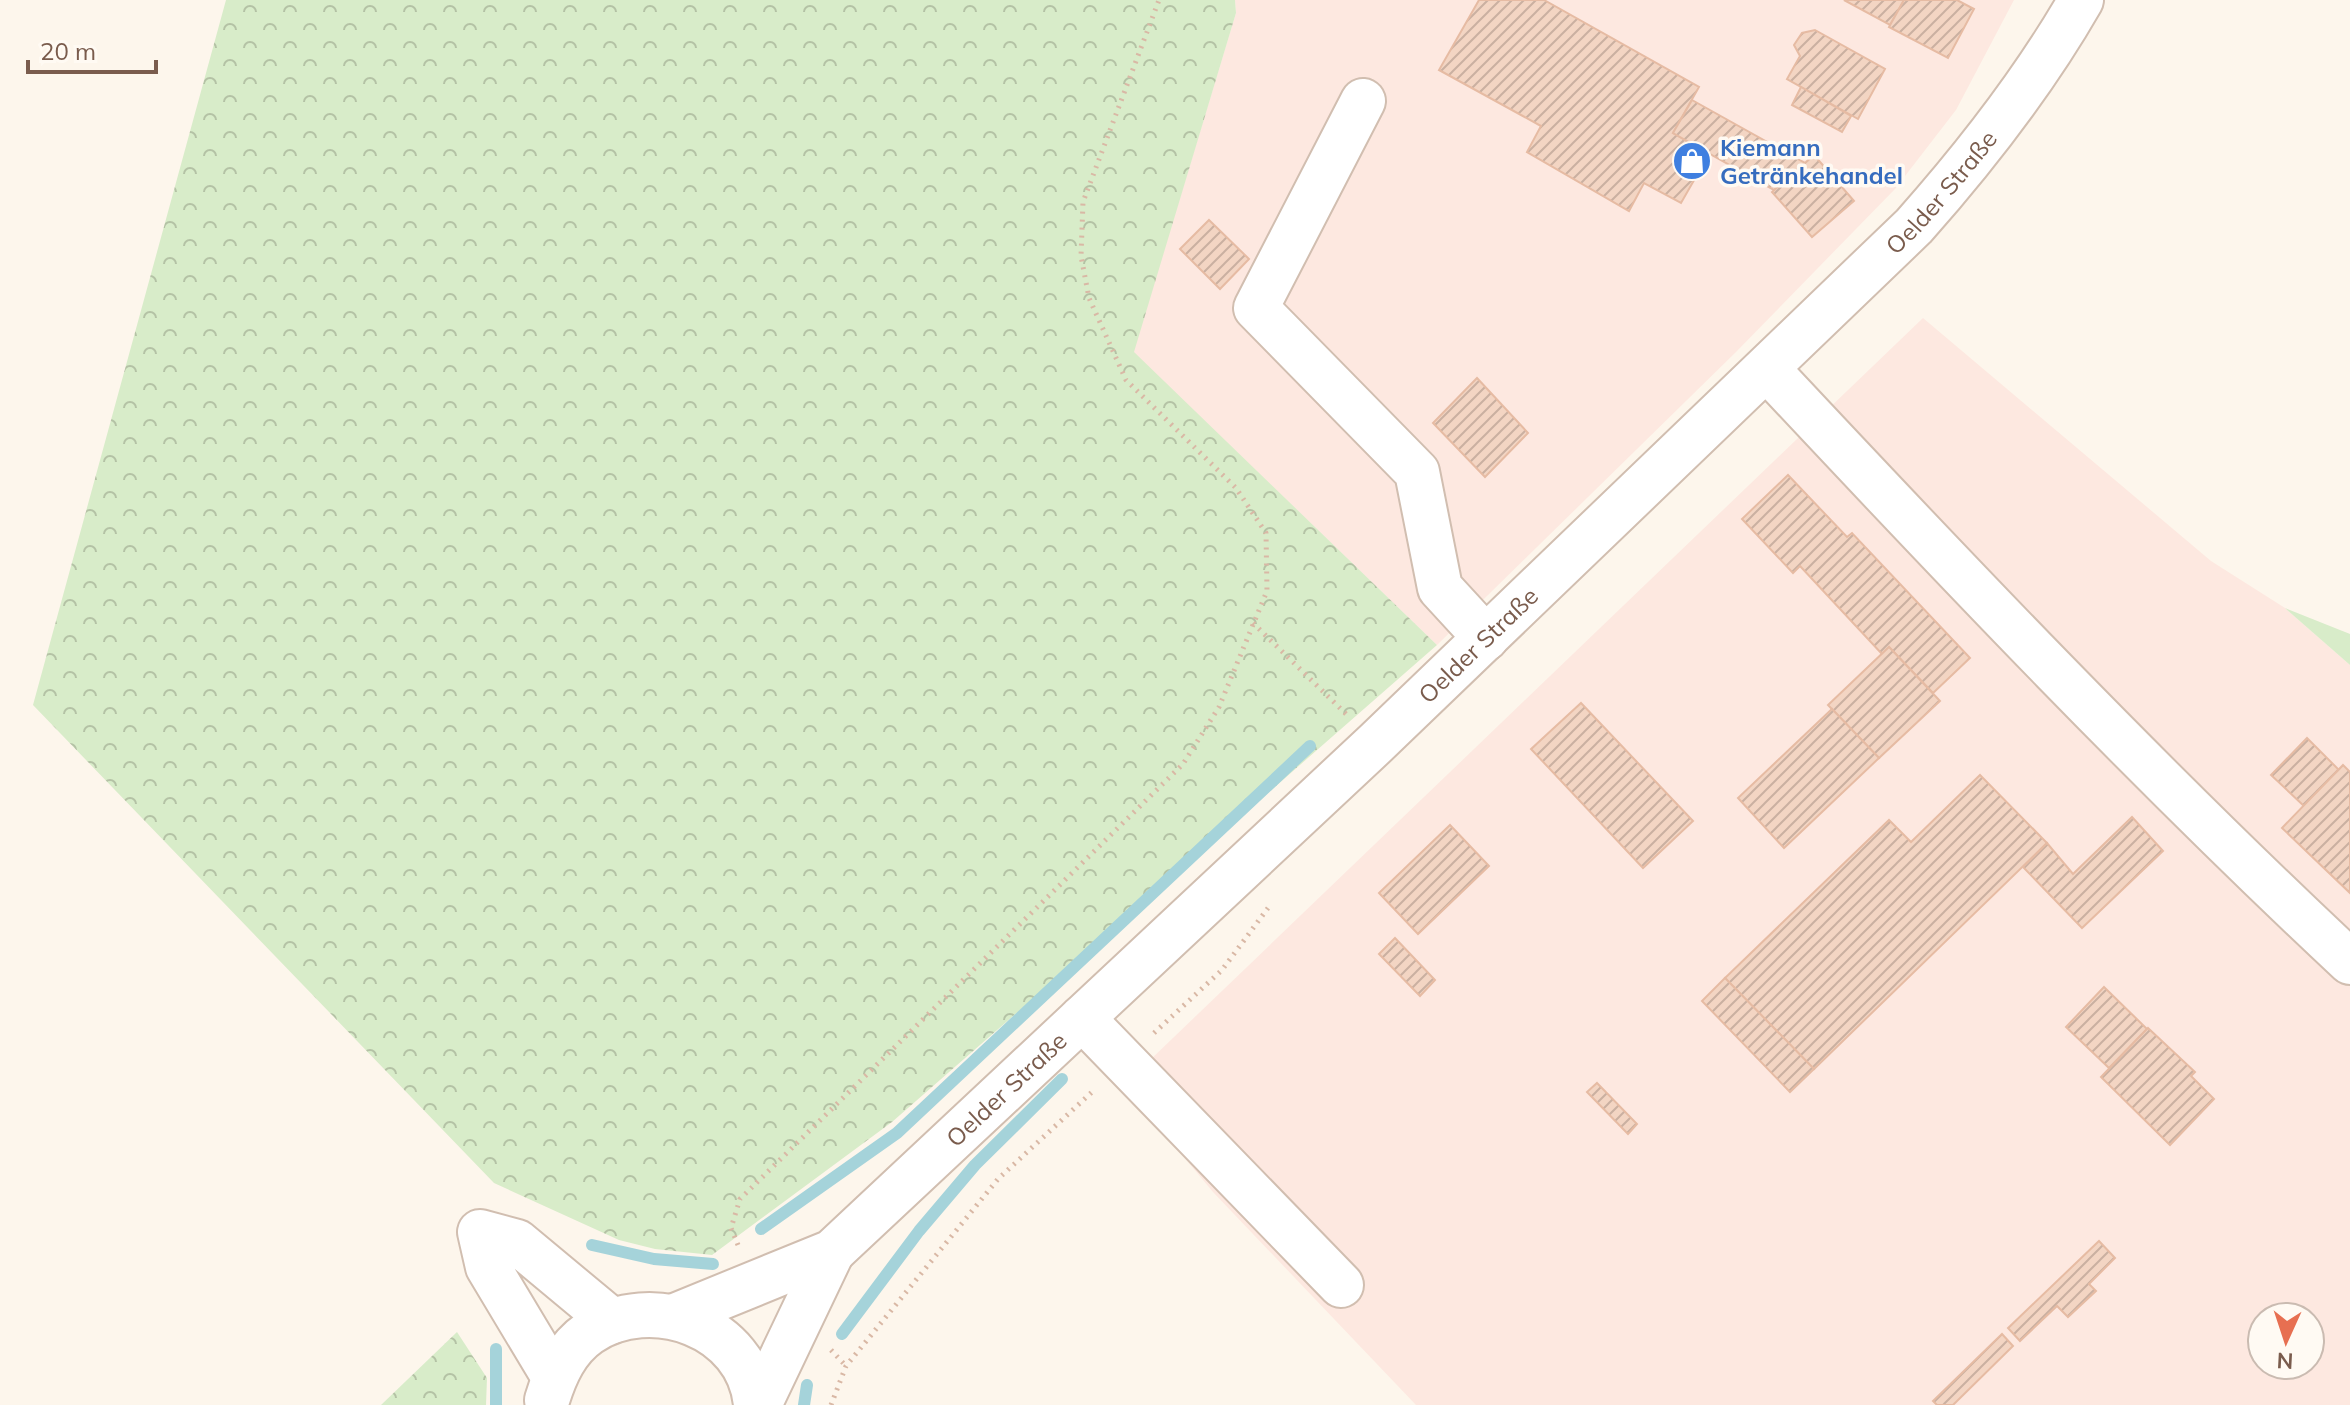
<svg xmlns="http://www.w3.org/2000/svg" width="2350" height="1405" viewBox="0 0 2350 1405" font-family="Mulish,sans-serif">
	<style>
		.commercial { fill: #fde8e0; fill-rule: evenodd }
		.green { fill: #d8ecc9 }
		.forest { fill: url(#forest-crowns) }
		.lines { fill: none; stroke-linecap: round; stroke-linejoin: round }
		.stream { stroke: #a5d3da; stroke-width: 12 }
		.building { fill: url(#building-hatch); stroke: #e6bba3; stroke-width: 2 }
		.minor-casing { stroke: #d1beb0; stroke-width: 48 }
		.path { stroke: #d9b8a5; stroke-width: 5; stroke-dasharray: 2 6; stroke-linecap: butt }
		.minor { stroke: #fff; stroke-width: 44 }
		.labels { text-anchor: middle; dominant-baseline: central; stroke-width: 7; stroke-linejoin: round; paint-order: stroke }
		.shop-label { font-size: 24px; font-weight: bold; fill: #366cbe; stroke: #fffaf3; text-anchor: start }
		.street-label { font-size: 24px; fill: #7a5c4d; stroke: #fffaf3 }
	</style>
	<defs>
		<pattern id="forest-crowns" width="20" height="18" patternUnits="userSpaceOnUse" patternTransform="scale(2)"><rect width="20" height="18" fill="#d8ecc9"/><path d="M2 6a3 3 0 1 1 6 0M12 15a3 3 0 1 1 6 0" fill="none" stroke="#b4c2a5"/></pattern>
		<pattern id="building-hatch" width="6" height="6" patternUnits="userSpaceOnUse" patternTransform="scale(2)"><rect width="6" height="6" fill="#f3d5c3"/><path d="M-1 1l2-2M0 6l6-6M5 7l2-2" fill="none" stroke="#cab0a1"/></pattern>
	</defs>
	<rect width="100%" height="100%" fill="#fdf6ec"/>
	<g class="commercial">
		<polygon points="1235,0 2014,0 1956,110 1895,189 1736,352 1437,645 1133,352 1236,13"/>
		<path d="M 1923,318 L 2211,561 L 2285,608 L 2350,665 L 2350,1405 L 1416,1405 L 1213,1192 L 1124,1085 ZM 2262,1317 L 2310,1317 L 2310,1365 L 2262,1365 Z"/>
	</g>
	<polygon class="green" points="2285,608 2350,634 2350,665"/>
	<g class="forest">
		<polygon points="226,0 1235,0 1236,13 1134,352 1437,645 892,1122 712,1255 655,1249 619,1240 494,1183 33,705"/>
		<polygon points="457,1332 487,1378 486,1405 381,1405"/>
	</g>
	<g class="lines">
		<g class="stream">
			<polyline points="761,1229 897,1133 1310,746"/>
			<polyline points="592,1245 654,1259 713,1264"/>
			<polyline points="842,1334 919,1231 975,1165 1062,1079"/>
			<polyline points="496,1405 496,1349"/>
			<polyline points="804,1405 807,1385"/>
		</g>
	</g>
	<g class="building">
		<polygon points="1479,0 1544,0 1699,87 1673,133 1709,154 1681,203 1644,183 1629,211 1527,152 1541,126 1439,70"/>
		<polygon points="1844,0 1904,0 1890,25"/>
		<polygon points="1904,0 1957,0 1974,9 1948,58 1889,27"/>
		<polygon points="1815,30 1885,69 1858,119 1787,79 1800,56 1794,45 1802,33"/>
		<polygon points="1801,87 1851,116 1842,132 1792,105"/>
		<polygon points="1692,100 1805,163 1774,190 1673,133"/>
		<polygon points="1814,155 1854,201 1812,237 1772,192"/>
		<polygon points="1209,220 1249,259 1220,289 1180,249"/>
		<polygon points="1477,378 1528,433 1485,477 1433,423"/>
		<polygon points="1788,475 1847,537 1852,533 1970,658 1933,693 1889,647 1882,654 1800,566 1793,573 1742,519"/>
		<polygon points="1889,647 1940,701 1879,758 1828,705"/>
		<polygon points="1581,703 1693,821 1643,868 1531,749"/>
		<polygon points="1832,709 1879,758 1784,848 1738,798"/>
		<polygon points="2307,738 2339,770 2304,806 2271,775"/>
		<polygon points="2343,765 2350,772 2350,893 2282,828"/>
		<polygon points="1980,775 2047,843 1814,1069 1725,978 1889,820 1911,842"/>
		<polygon points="2132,817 2163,851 2082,928 2023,867 2047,843 2073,874"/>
		<polygon points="1450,825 1489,866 1418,934 1379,893"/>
		<polygon points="1395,938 1435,980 1420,996 1379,954"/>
		<polygon points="1725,978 1814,1069 1790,1092 1702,1001"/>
		<polygon points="2104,987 2147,1029 2109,1068 2066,1027"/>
		<polygon points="2148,1028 2195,1072 2191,1076 2214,1099 2170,1145 2101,1077"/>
		<polygon points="1597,1083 1637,1124 1628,1134 1587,1092"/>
		<polygon points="2099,1241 2115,1258 2089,1284 2096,1291 2068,1317 2057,1306 2020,1341 2008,1328"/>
		<polygon points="2002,1334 2013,1346 1953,1405 1937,1405 1933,1401"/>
	</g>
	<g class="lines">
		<defs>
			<g id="minor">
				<polyline points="1363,101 1256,308 1417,472 1440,588 1486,638"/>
				<path d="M 1768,370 C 1957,572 2148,773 2350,962"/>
				<polyline points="1082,1018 1341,1285"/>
				<path id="s1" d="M 675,1316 L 832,1252 L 1376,743 L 1914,226 C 1977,155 2034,82 2081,0"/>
				<polyline points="554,1377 488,1267 480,1232 517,1242 612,1321"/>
				<path d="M 547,1400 C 555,1374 566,1349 589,1333 C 651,1291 749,1326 756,1405"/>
				<polyline points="759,1405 832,1252"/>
			</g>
		</defs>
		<use href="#minor" class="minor-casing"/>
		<g class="path">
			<polyline points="1253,623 1346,714"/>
			<polyline points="1154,1033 1222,970 1268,908"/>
			<polyline points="738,1245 731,1228 740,1199 1183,764 1219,707 1267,591 1266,533 1236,488 1126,380 1089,298 1081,256 1083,202 1159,0"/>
			<polyline points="831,1350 846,1366"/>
			<polyline points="831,1405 846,1366 998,1179 1092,1092"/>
		</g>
		<use href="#minor" class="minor"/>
	</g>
	<defs>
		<symbol id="shop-disc" viewBox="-11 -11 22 22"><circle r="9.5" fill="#3f7fe0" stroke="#fffaf3"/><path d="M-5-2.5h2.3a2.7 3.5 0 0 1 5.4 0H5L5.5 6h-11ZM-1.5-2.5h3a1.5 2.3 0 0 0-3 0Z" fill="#fff"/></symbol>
	</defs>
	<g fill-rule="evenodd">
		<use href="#shop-disc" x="1670" y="139" width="44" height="44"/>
	</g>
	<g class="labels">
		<g class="shop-label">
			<text x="1720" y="147">Kiemann<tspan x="1720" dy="28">Getränkehandel</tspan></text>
		</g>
		<g class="street-label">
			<text stroke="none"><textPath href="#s1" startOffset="1704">Oelder Straße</textPath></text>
			<text stroke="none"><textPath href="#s1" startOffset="1056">Oelder Straße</textPath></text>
			<text stroke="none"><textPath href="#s1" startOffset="408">Oelder Straße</textPath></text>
		</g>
	</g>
	<g transform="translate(2286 1341) rotate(183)"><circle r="38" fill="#fffaf3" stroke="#cabbb1" stroke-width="2"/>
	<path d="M0-6L14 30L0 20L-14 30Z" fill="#e76f51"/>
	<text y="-12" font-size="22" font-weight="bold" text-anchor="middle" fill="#7a5c4d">N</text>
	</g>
	<path d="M28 60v12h128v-12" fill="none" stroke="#7a5c4d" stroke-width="4"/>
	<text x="40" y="60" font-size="24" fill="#7a5c4d" stroke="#fffaf3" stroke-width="6" paint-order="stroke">20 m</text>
</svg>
